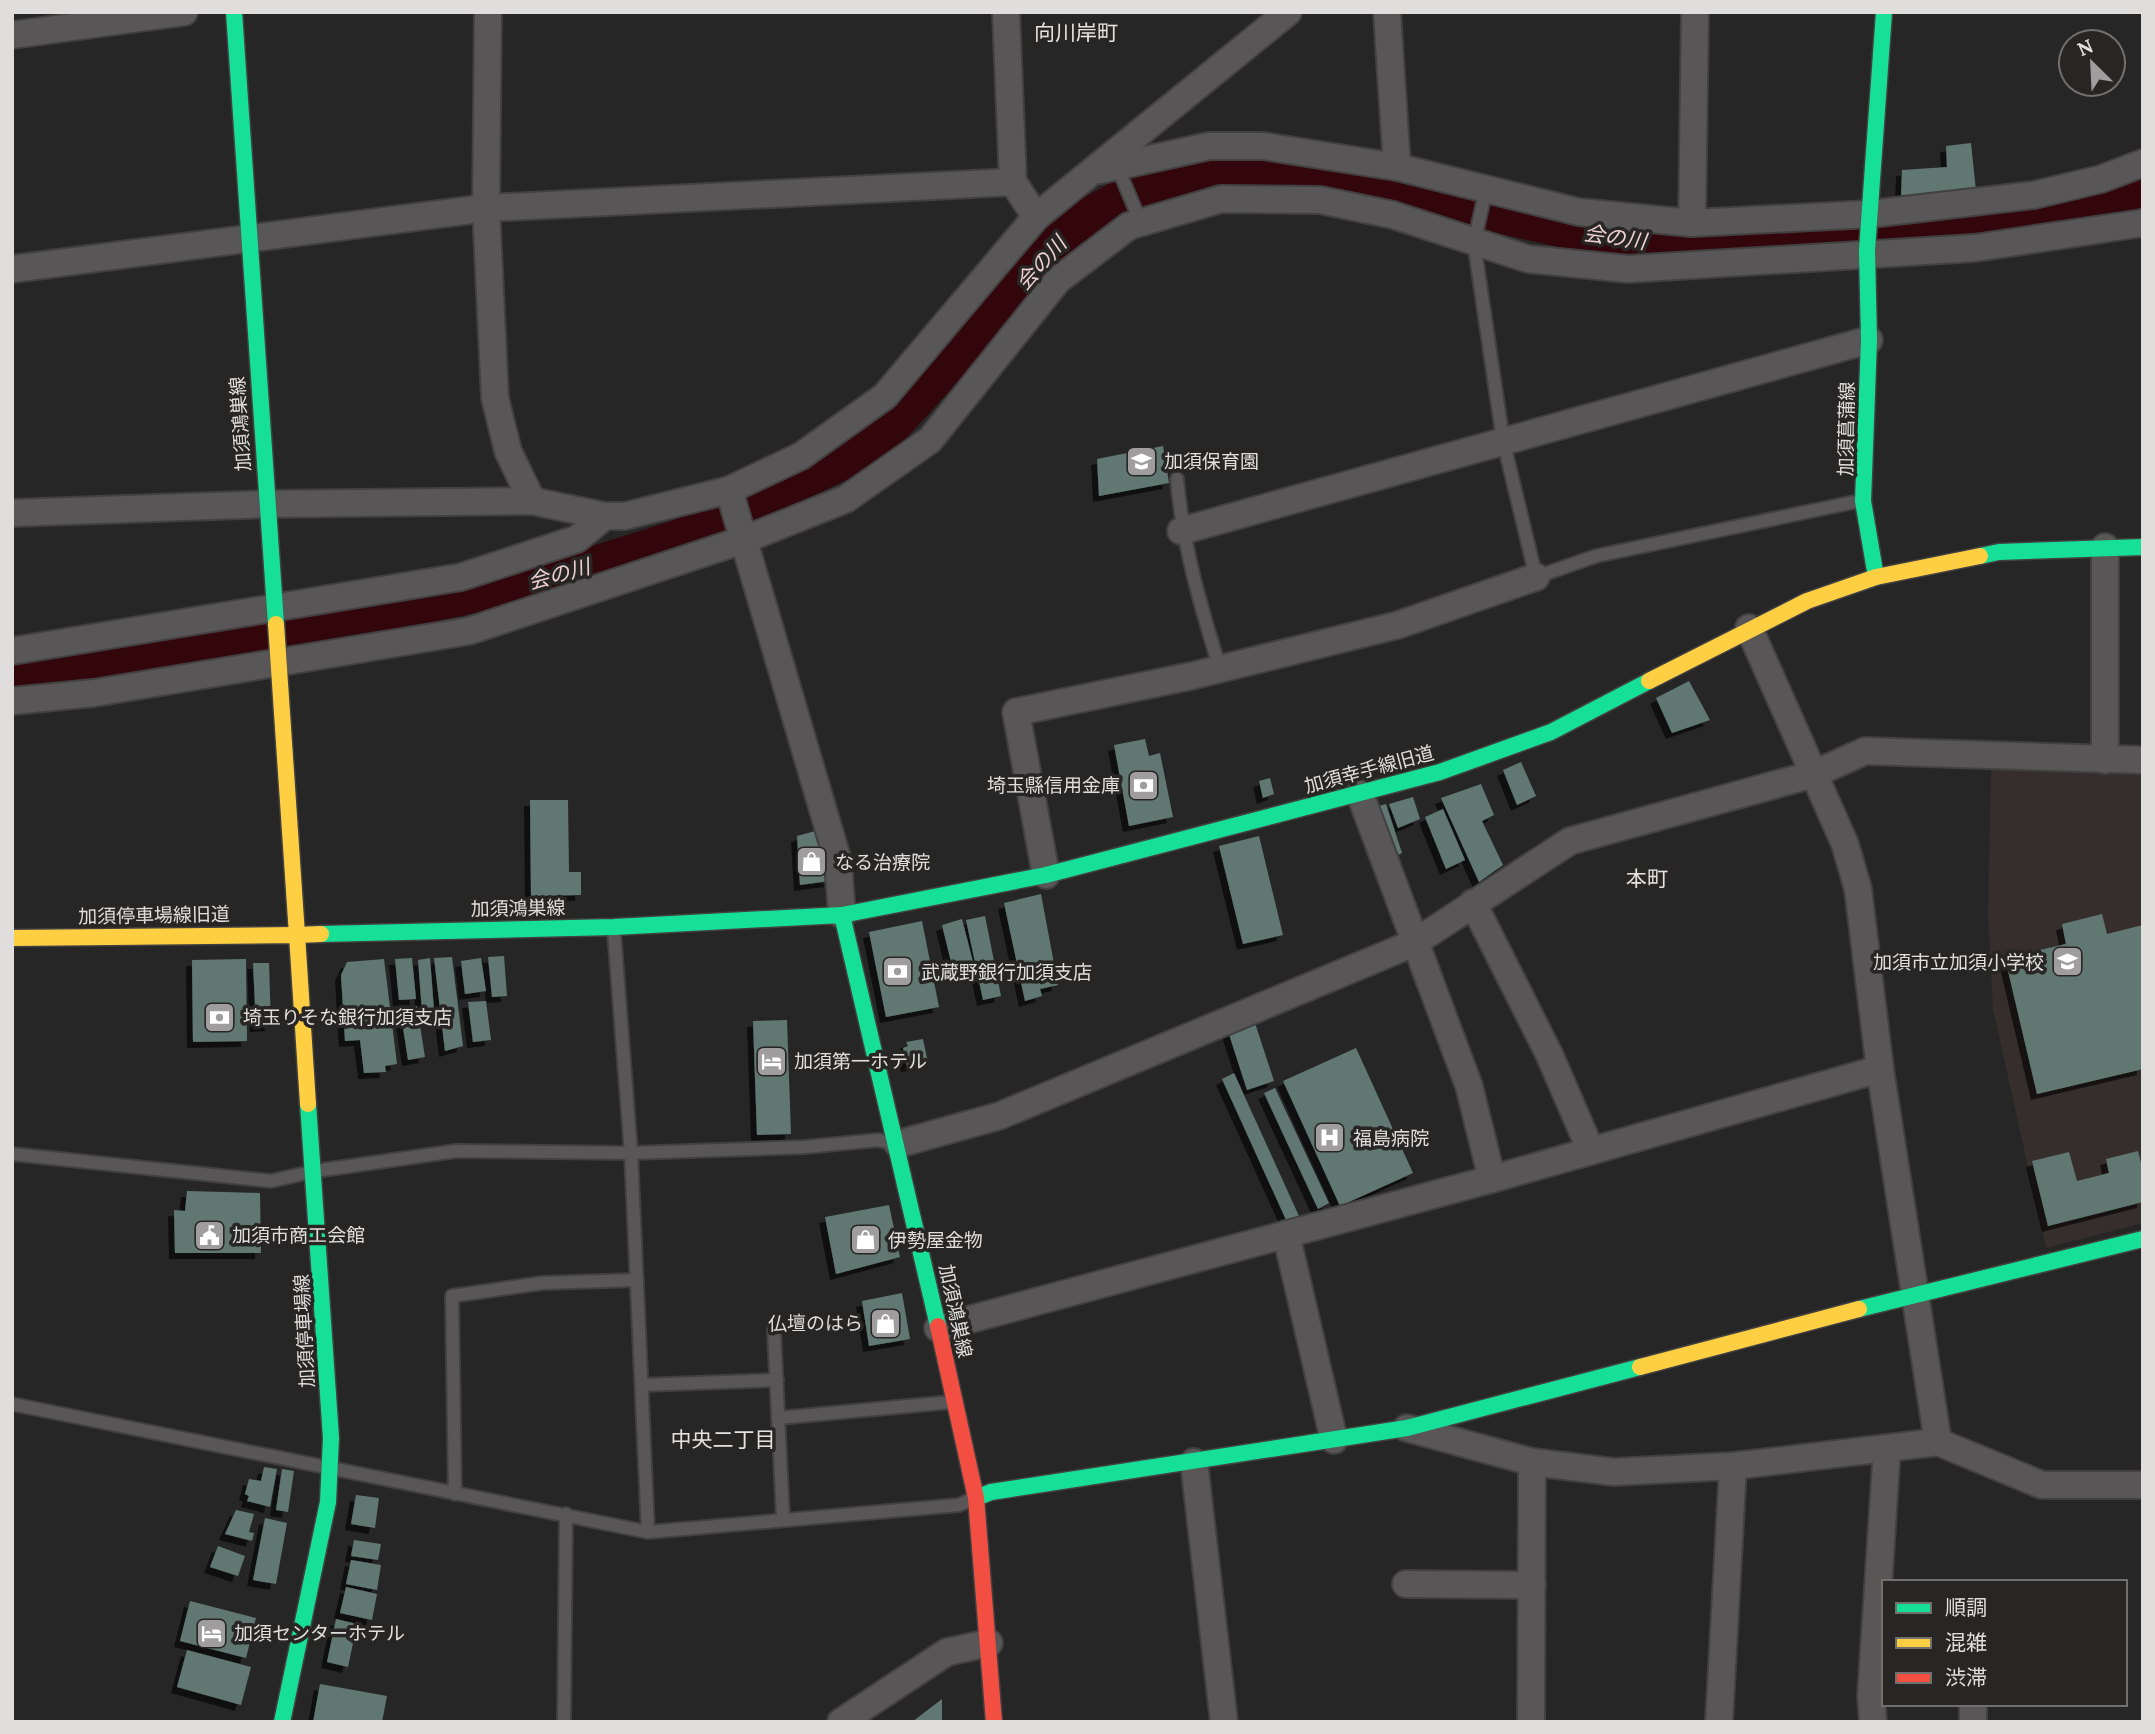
<svg xmlns="http://www.w3.org/2000/svg" width="2155" height="1734" viewBox="0 0 2155 1734" font-family="Lora,'Noto Sans JP',serif">
	<style>
		.built { fill: #362e2d }
		.lines { fill: none; stroke-linecap: round; stroke-linejoin: round }
		.river { stroke: #32060a; stroke-width: 38 }
		.building { fill: #607871; filter: url(#shadow) }
		.lane-casing { stroke: #424040; stroke-width: 16 }
		.street-casing { stroke: #424040; stroke-width: 30 }
		.fast-casing { stroke: #424040; stroke-width: 19 }
		.slow-casing { stroke: #424040; stroke-width: 19 }
		.jam-casing { stroke: #424040; stroke-width: 19 }
		.lane { stroke: #585656; stroke-width: 12 }
		.street { stroke: #585656; stroke-width: 26 }
		.fast { stroke: #16e098; stroke-width: 16 }
		.slow { stroke: #ffcf43; stroke-width: 16 }
		.jam { stroke: #f24e42; stroke-width: 16 }
		.labels { text-anchor: middle; dominant-baseline: central; stroke-width: 7; stroke-linejoin: round; paint-order: stroke }
		.street-label { font-size: 19px; fill: #e0dddd; stroke: #282525 }
		.poi-label { font-size: 19px; fill: #e0dddd; stroke: #282525; text-anchor: start }
		.neighbourhood-label { font-size: 21px; fill: #e6e2e1; stroke: #282525 }
		.water-label { font-size: 21px; font-style: italic; fill: #eed1d0; stroke: #282525 }
	</style>
	<defs>
		<filter id="shadow"><feDropShadow dx="-6" dy="6" stdDeviation="0" flood-color="#0009"/></filter>
	</defs>
	<rect width="100%" height="100%" fill="#272626"/>
	<polygon class="built" points="1991,768 2143,770 2143,1223 2046,1248 1993,1009 1988,914"/>
	<g class="lines">
		<polyline class="river" points="12,674 305,629 557,577 678,539 842,461 889,429 1078,222 1119,200 1217,169 1276,169 1422,197 1618,241 1774,247 2065,214 2143,187"/>
	</g>
	<g class="building">
		<polygon points="1971,143 1976,191 1901,198 1902,170 1947,167 1946,146"/>
		<polygon points="1163,446 1169,483 1099,496 1097,459"/>
		<polygon points="1689,681 1710,720 1672,733 1656,698"/>
		<polygon points="1145,739 1149,756 1160,753 1173,817 1129,826 1114,745"/>
		<polygon points="1521,762 1536,796 1517,805 1503,770"/>
		<polygon points="1270,778 1274,794 1263,798 1259,781"/>
		<polygon points="1481,784 1494,815 1482,821 1503,865 1479,882 1441,798"/>
		<polygon points="1413,797 1420,819 1398,828 1389,804"/>
		<polygon points="530,800 568,800 569,872 581,872 581,895 531,896"/>
		<polygon points="1386,804 1402,853 1392,858 1376,807"/>
		<polygon points="1443,809 1465,860 1446,869 1425,817"/>
		<polygon points="819,830 830,881 800,885 797,836"/>
		<polygon points="1259,836 1283,935 1243,944 1219,846"/>
		<polygon points="1041,894 1058,985 1040,989 1042,996 1025,1001 1004,903"/>
		<polygon points="2102,914 2107,934 2143,925 2143,1069 2037,1094 2005,958 2066,944 2062,924"/>
		<polygon points="985,916 1001,996 983,1000 966,920"/>
		<polygon points="962,919 974,966 953,970 942,925"/>
		<polygon points="922,921 939,1007 886,1017 869,932"/>
		<polygon points="504,956 507,996 492,997 488,957"/>
		<polygon points="452,957 463,1046 445,1051 434,958"/>
		<polygon points="412,958 416,999 399,1000 395,959"/>
		<polygon points="430,958 434,1010 422,1011 418,960"/>
		<polygon points="481,958 486,991 465,994 461,961"/>
		<polygon points="246,959 247,1041 193,1042 192,960"/>
		<polygon points="384,959 397,1064 385,1066 386,1072 364,1073 360,1040 345,1041 341,975 347,962"/>
		<polygon points="253,963 269,963 271,1025 256,1026"/>
		<polygon points="486,1001 491,1040 473,1042 468,1002"/>
		<polygon points="417,1006 425,1057 408,1060 400,1008"/>
		<polygon points="787,1020 791,1134 757,1135 753,1021"/>
		<polygon points="1255,1023 1274,1081 1247,1090 1228,1031"/>
		<polygon points="923,1039 928,1063 907,1066 903,1048 908,1046 906,1042"/>
		<polygon points="1356,1048 1413,1173 1340,1206 1283,1081"/>
		<polygon points="1234,1073 1299,1216 1287,1222 1222,1079"/>
		<polygon points="1275,1088 1329,1203 1318,1209 1264,1093"/>
		<polygon points="2138,1151 2143,1171 2143,1202 2048,1226 2032,1161 2069,1152 2077,1181 2109,1173 2106,1159"/>
		<polygon points="187,1191 260,1193 261,1253 175,1253 174,1210 185,1211"/>
		<polygon points="889,1205 900,1257 836,1274 825,1217"/>
		<polygon points="902,1293 910,1339 869,1346 862,1301"/>
		<polygon points="264,1467 277,1469 270,1507 247,1501 249,1496 245,1494 249,1479 261,1481"/>
		<polygon points="282,1469 294,1471 288,1512 276,1510"/>
		<polygon points="356,1495 379,1498 375,1528 351,1524"/>
		<polygon points="236,1510 254,1514 249,1532 254,1533 252,1541 225,1534"/>
		<polygon points="265,1518 287,1523 276,1584 253,1580"/>
		<polygon points="354,1540 381,1544 378,1560 351,1556"/>
		<polygon points="218,1546 245,1556 238,1576 210,1567"/>
		<polygon points="351,1560 381,1565 377,1590 346,1584"/>
		<polygon points="346,1587 377,1594 372,1620 340,1613"/>
		<polygon points="190,1601 256,1618 246,1658 180,1641"/>
		<polygon points="336,1619 357,1624 348,1667 327,1662"/>
		<polygon points="187,1650 251,1667 241,1705 177,1687"/>
		<polygon points="320,1684 387,1696 382,1722 313,1722"/>
		<polygon points="942,1699 942,1722 912,1722"/>
	</g>
	<g class="lines">
		<defs>
			<g id="lane">
				<polyline points="1117,166 1141,223"/>
				<polyline points="1486,189 1474,243 1503,440 1536,577 1596,556 1859,501"/>
				<path d="M 1177,479 C 1183,547 1200,604 1220,669"/>
				<polyline points="614,931 631,1153 648,1532"/>
				<polyline points="12,1154 271,1181 315,1171 456,1151 631,1153 805,1147 878,1140 891,1143"/>
				<polyline points="774,1331 783,1518"/>
				<polyline points="642,1385 777,1380"/>
				<polyline points="12,1404 648,1532 959,1505 970,1500"/>
				<polyline points="778,1418 952,1402"/>
				<polyline points="455,1494 452,1296 542,1283 637,1280"/>
				<polyline points="564,1722 566,1514"/>
			</g>
			<g id="street">
				<polyline points="488,12 486,208 495,398 508,451 532,501"/>
				<polyline points="1006,12 1013,182 1036,217"/>
				<polyline points="1387,12 1397,167"/>
				<polyline points="12,35 184,12"/>
				<polyline points="1100,170 1209,146 1263,146 1397,167 1579,212 1692,223 1870,214 2034,195 2101,179 2143,163"/>
				<polyline points="1692,223 1695,12"/>
				<polyline points="12,269 486,208 1013,182"/>
				<polyline points="729,490 838,861 842,915"/>
				<polyline points="12,513 267,504 532,501 605,516 625,516 729,490 801,456 885,396 1036,217 1288,12"/>
				<polyline points="1181,531 1869,340"/>
				<polyline points="2105,547 2105,760"/>
				<polyline points="1749,628 1845,844 1858,889 1880,1069 1938,1442"/>
				<polyline points="12,651 461,577 577,539 605,516"/>
				<polyline points="12,701 94,693 469,631 746,539 846,499 930,440 1058,280 1129,226 1221,199 1320,200 1393,215 1528,259 1628,269 1975,248 2143,223"/>
				<polyline points="1360,794 1469,1086 1492,1179"/>
				<polyline points="1046,875 1016,712 1191,676 1398,625 1536,577"/>
				<polyline points="1473,903 1549,1054 1591,1151"/>
				<polyline points="898,1144 999,1116 1414,943 1570,841 1814,774 1865,751 2143,760"/>
				<polyline points="1286,1234 1334,1440"/>
				<polyline points="938,1328 1492,1179 1880,1069"/>
				<polyline points="1407,1428 1532,1462 1614,1472 1733,1466 1938,1442 2042,1485 2143,1485"/>
				<polyline points="1194,1462 1224,1722"/>
				<polyline points="1406,1584 1532,1585"/>
				<polyline points="841,1722 947,1652 989,1643"/>
				<polyline points="1531,1722 1532,1462"/>
				<polyline points="1719,1722 1733,1466"/>
				<polyline points="1873,1722 1871,1696 1887,1448"/>
				<polyline points="1973,1722 1973,1704"/>
			</g>
			<g id="fast">
				<polyline points="234,12 276,624"/>
				<polyline points="1980,556 1999,552 2143,547"/>
				<polyline points="1876,577 1863,501 1869,340 1867,250 1884,12"/>
				<polyline points="842,915 1046,875 1440,772 1551,732 1649,681"/>
				<polyline points="321,934 614,927 842,915 938,1326"/>
				<polyline points="1859,1309 2143,1239"/>
				<polyline points="976,1498 991,1492 1407,1428 1640,1367"/>
				<polyline points="282,1722 328,1502 331,1438 308,1104"/>
			</g>
			<g id="slow">
				<polyline points="276,624 297,935 321,934"/>
				<polyline points="1649,681 1807,601 1876,577 1980,556"/>
				<polyline points="12,938 297,935 308,1104"/>
				<polyline points="1640,1367 1859,1309"/>
			</g>
			<polyline id="jam" points="938,1326 976,1498 994,1722"/>
		</defs>
		<use href="#lane" class="lane-casing"/>
		<use href="#street" class="street-casing"/>
		<use href="#fast" class="fast-casing"/>
		<use href="#slow" class="slow-casing"/>
		<use href="#jam" class="jam-casing"/>
		<use href="#lane" class="lane"/>
		<use href="#street" class="street"/>
		<use href="#fast" class="fast"/>
		<use href="#slow" class="slow"/>
		<use href="#jam" class="jam"/>
	</g>
	<defs>
		<symbol id="school-square" viewBox="-11 -11 22 22"><rect x="-9" y="-9" width="18" height="18" rx="4" fill="#9f9d9d" stroke="#282525"/><path d="M0-5L7-2L0 1L-7-2ZM-4 1L0 2.5L4 1V4Q0 6-4 4Z" fill="#fff"/></symbol>
		<symbol id="bank-square" viewBox="-11 -11 22 22"><rect x="-9" y="-9" width="18" height="18" rx="4" fill="#9f9d9d" stroke="#282525"/><path d="M-6-4H6V4H-6ZM0-2.3a2.3 2.3 0 1 0 0 4.6a2.3 2.3 0 1 0 0-4.6Z" fill="#fff"/></symbol>
		<symbol id="shop-square" viewBox="-11 -11 22 22"><rect x="-9" y="-9" width="18" height="18" rx="4" fill="#9f9d9d" stroke="#282525"/><path d="M-5-2.5h2.3a2.7 3.5 0 0 1 5.4 0H5L5.5 6h-11ZM-1.5-2.5h3a1.5 2.3 0 0 0-3 0Z" fill="#fff"/></symbol>
		<symbol id="hotel-square" viewBox="-11 -11 22 22"><rect x="-9" y="-9" width="18" height="18" rx="4" fill="#9f9d9d" stroke="#282525"/><path d="M-6-4.5h1.5V1H6V5H4.5V3h-9V5H-6ZM-4 0a1.8 1.8 0 1 1 3.6 0ZM.5 0V-2.5h3Q6-2.5 6 0Z" fill="#fff"/></symbol>
		<symbol id="hospital-square" viewBox="-11 -11 22 22"><rect x="-9" y="-9" width="18" height="18" rx="4" fill="#9f9d9d" stroke="#282525"/><path d="M-5-5h3v3.5h4V-5h3V5h-3V1.5h-4V5h-3Z" fill="#fff"/></symbol>
		<symbol id="civic-square" viewBox="-11 -11 22 22"><rect x="-9" y="-9" width="18" height="18" rx="4" fill="#9f9d9d" stroke="#282525"/><path d="M-.6-6.5H3V-4.5H.6V-3L4-1V1h2V6H-6V1h2V-1L-.6-3ZM-1.2 2.5V6h2.4V2.5Z" fill="#fff"/></symbol>
	</defs>
	<g fill-rule="evenodd">
		<use href="#school-square" x="1124" y="444" width="35" height="35"/>
		<use href="#bank-square" x="1126" y="768" width="35" height="35"/>
		<use href="#shop-square" x="794" y="844" width="35" height="35"/>
		<use href="#school-square" x="2050" y="944" width="35" height="35"/>
		<use href="#bank-square" x="880" y="954" width="35" height="35"/>
		<use href="#bank-square" x="202" y="1000" width="35" height="35"/>
		<use href="#hotel-square" x="754" y="1044" width="35" height="35"/>
		<use href="#hospital-square" x="1312" y="1120" width="35" height="35"/>
		<use href="#civic-square" x="192" y="1218" width="35" height="35"/>
		<use href="#shop-square" x="848" y="1222" width="35" height="35"/>
		<use href="#shop-square" x="868" y="1306" width="35" height="35"/>
		<use href="#hotel-square" x="194" y="1616" width="35" height="35"/>
	</g>
	<g class="labels">
		<g class="street-label">
			<text transform="translate(240 424) rotate(-94)">加須鴻巣線</text>
			<text transform="translate(1846 429) rotate(-89)">加須菖蒲線</text>
			<text transform="translate(1369 769) rotate(-15)">加須幸手線旧道</text>
			<text transform="translate(518 908) rotate(-1)">加須鴻巣線</text>
			<text transform="translate(154 915) rotate(-1)">加須停車場線旧道</text>
			<text transform="translate(956 1311) rotate(78)">加須鴻巣線</text>
			<text transform="translate(304 1331) rotate(-93)">加須停車場線</text>
		</g>
		<g class="poi-label">
			<text x="1164" y="461">加須保育園</text>
			<text x="1120" y="785" text-anchor="end">埼玉縣信用金庫</text>
			<text x="835" y="862">なる治療院</text>
			<text x="2044" y="962" text-anchor="end">加須市立加須小学校</text>
			<text x="921" y="972">武蔵野銀行加須支店</text>
			<text x="243" y="1017">埼玉りそな銀行加須支店</text>
			<text x="794" y="1061">加須第一ホテル</text>
			<text x="1353" y="1138">福島病院</text>
			<text x="232" y="1235">加須市商工会館</text>
			<text x="888" y="1240">伊勢屋金物</text>
			<text x="863" y="1323" text-anchor="end">仏壇のはら</text>
			<text x="234" y="1633">加須センターホテル</text>
		</g>
		<g class="neighbourhood-label">
			<text x="1076" y="32">向川岸町</text>
			<text x="1647" y="878">本町</text>
			<text x="723" y="1439">中央二丁目</text>
		</g>
		<g class="water-label">
			<text transform="translate(1615 237) rotate(8)">会の川</text>
			<text transform="translate(1041 263) rotate(-48)">会の川</text>
			<text transform="translate(559 574) rotate(-15)">会の川</text>
		</g>
	</g>
	<rect width="2155" height="1734" fill="none" stroke="#e0dddd" stroke-width="28"/>
	<rect x="1882" y="1580" width="245" height="126" fill="#282525" stroke="#726f6f" stroke-width="2"/>
	<rect x="1896" y="1603" width="35" height="10" fill="#16e098" stroke="#726f6f" stroke-width="2"/>
	<text x="1945" y="1615" font-size="21" fill="#e0dddd">順調</text>
	<rect x="1896" y="1638" width="35" height="10" fill="#ffcf43" stroke="#726f6f" stroke-width="2"/>
	<text x="1945" y="1650" font-size="21" fill="#e0dddd">混雑</text>
	<rect x="1896" y="1673" width="35" height="10" fill="#f24e42" stroke="#726f6f" stroke-width="2"/>
	<text x="1945" y="1685" font-size="21" fill="#e0dddd">渋滞</text>
	<g transform="translate(2092 63) rotate(336)"><circle r="33" fill="#282525" stroke="#726f6f" stroke-width="2"/>
	<path d="M0-5L12 26L0 18L-12 26Z" fill="#9f9d9d"/>
	<text y="-10" font-size="19" font-weight="bold" text-anchor="middle" fill="#e0dddd">N</text>
	</g>
</svg>
